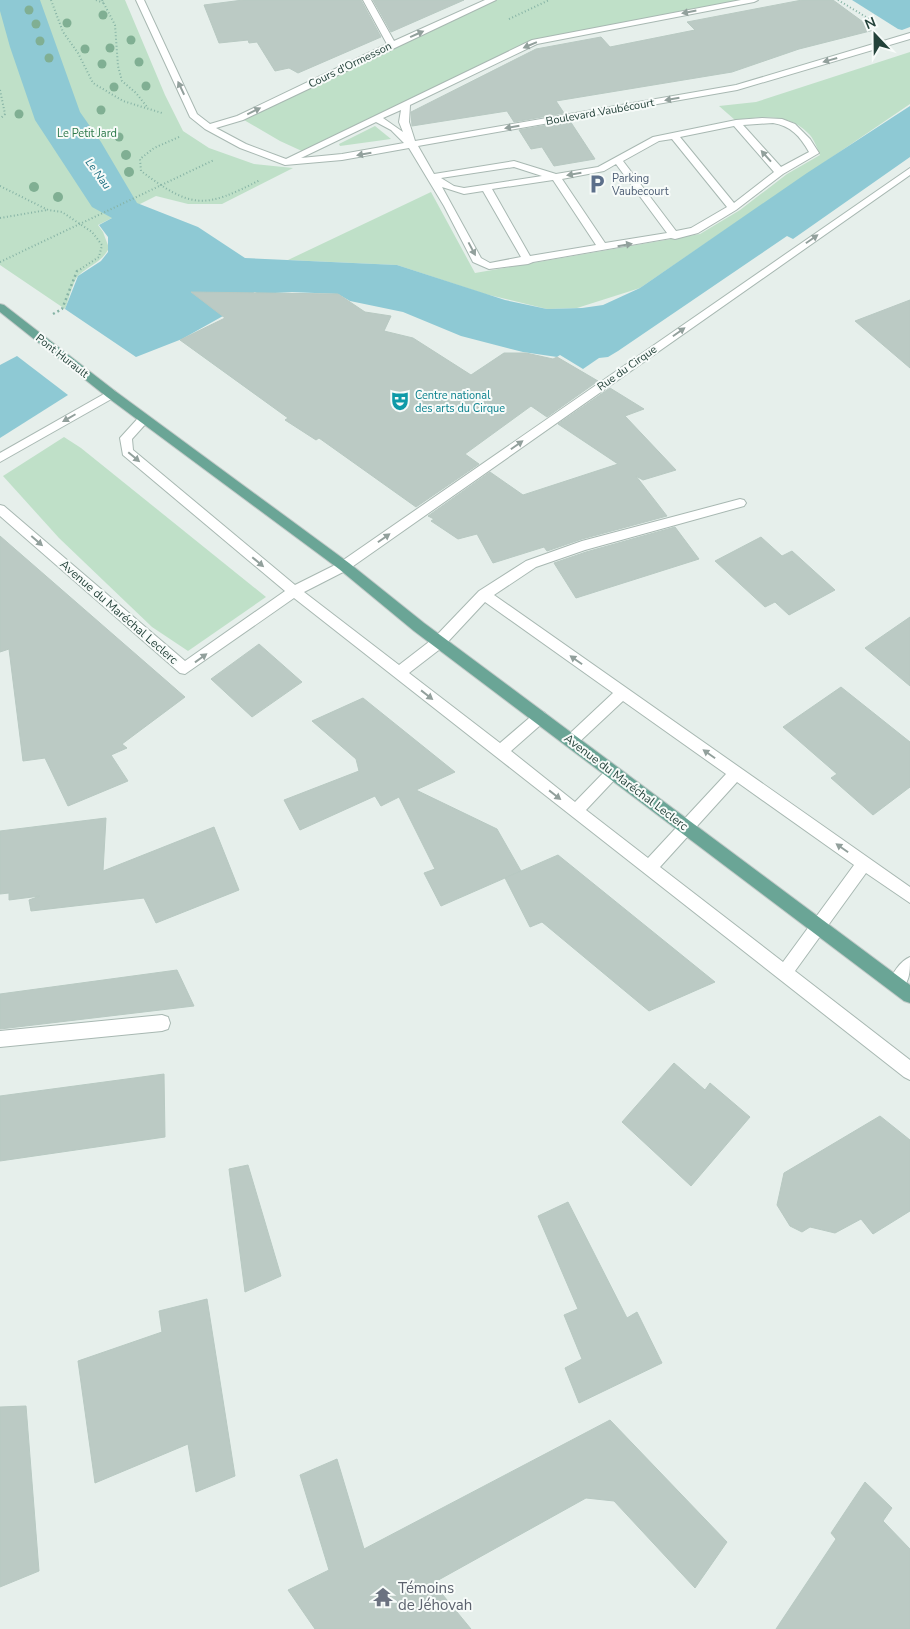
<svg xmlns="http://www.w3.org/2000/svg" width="910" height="1629" viewBox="0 0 910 1629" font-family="'Nunito Sans',sans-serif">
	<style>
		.green { fill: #bfe0c8 }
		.water { fill: #8ec9d4 }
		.building { fill: #bbcac4; stroke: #b8c9c2 }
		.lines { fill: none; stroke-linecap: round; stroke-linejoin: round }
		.minor-casing { stroke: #a8b8b2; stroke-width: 2 }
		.major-casing { stroke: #c2cac8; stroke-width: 2 }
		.path-far1 { stroke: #86b3a5; stroke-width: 2; stroke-dasharray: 1 2.5; stroke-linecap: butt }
		.path { stroke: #86b3a5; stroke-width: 2.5; stroke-dasharray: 2 3; stroke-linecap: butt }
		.minor { fill: #fff; fill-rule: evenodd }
		.major { fill: #6aa596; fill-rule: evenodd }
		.tree { fill: #80af93 }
		.oneway { fill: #92a09c }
		.labels { text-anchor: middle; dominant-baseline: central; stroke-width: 4; stroke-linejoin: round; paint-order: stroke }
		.far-street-label { font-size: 11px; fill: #24423a; stroke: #f7fbf9 }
		.far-park-label { font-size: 11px; fill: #2d7a4b; stroke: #f7fbf9 }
		.far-water-label { font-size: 11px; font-style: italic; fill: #1c6f80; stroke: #f7fbf9 }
		.far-service-label { font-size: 11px; fill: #4e5e75; stroke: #f7fbf9; text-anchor: start }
		.far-culture-label { font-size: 11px; fill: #0d838f; stroke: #f7fbf9; text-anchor: start }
		.street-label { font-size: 12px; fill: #24423a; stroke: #f7fbf9 }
		.near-worship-label { font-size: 15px; fill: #5b616d; stroke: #f7fbf9; text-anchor: start }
	</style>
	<rect width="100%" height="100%" fill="#e6efeb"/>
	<g class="green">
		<path d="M 0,0 L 125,0 L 165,95 L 183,131 L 209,148 L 254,164 L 293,168 L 222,204 L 188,204 L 156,196 L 98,225 L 103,232 L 109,248 C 102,262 90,265 79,275 C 72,282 69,300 65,309 L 0,265 Z"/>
		<polygon points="492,0 748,0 535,42 304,152 280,141 244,120"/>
		<path d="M 910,52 L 910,104 L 640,288 L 577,308 L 547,309 L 485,294 L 397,265 L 288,260 L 431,192 L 475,273 L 700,234 L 740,210 L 787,174 L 820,155 C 817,148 814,139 809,134 C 788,112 762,117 735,120 L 719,106 L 756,102 Z"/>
		<polygon points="375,126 391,139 340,146 339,144"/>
		<polygon points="64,437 81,448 266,597 188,651 152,627 59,538 3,476"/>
	</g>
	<g class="water">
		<polygon points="0,0 40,0 80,112 101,142 137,203 198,227 245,258 397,265 505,300 547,309 582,308 603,305 640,288 807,173 910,106 910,157 793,239 787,236 618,351 608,357 599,358 583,369 560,355 557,357 523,352 461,336 403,312 350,301 338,294 292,292 258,294 255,292 222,311 223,316 182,339 136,357 65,309 78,276 101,261 108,252 108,237 99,225 112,218 92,207 35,120 10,47 0,11"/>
		<polygon points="852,0 910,0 910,27 902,30 898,29"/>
		<polygon points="17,356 68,395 0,438 0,365"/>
	</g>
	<g class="building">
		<polygon points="243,0 361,0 381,37 298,73 289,68 275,71 257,42 249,43 248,40 219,43 204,5"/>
		<polygon points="373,0 464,0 391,32"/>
		<polygon points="802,0 833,0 874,30 799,49 732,72 556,101 564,113 514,122 507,111 412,126 411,112 536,49 601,37 610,47 695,30 687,22"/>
		<polygon points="570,121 595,159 554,166 542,147 531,149 519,130"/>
		<polygon points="191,292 338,294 365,312 391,316 384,331 413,338 471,375 504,353 526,353 553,359 557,357 598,381 547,417 531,406 465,454 479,464 416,507 319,438 316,440 285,420 288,418 180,340 225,318"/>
		<polygon points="910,300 910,368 855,321"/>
		<polygon points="610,388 644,409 625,416 676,470 643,480 636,476 667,516 582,539 547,551 544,547 493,563 477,534 458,539 431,521 434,519 428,516 490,472 523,495 618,464 558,424"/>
		<polygon points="675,527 699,559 576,598 554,563 586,552"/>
		<polygon points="0,536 185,697 122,744 127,748 111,755 128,781 68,806 45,758 23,761 9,649 0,652"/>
		<polygon points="761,537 782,556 792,551 835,590 789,615 775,602 765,607 715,561"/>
		<polygon points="910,617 910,686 865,648"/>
		<polygon points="259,644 302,682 252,717 211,679"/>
		<polygon points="841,687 910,742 910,787 873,815 831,778 837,774 783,727"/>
		<polygon points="363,698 455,772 416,790 497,829 521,871 441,906 424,873 435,869 399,797 381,806 375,796 300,830 284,800 359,771 356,759 312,721"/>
		<polygon points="106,818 103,871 214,827 239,890 156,923 144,898 31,911 29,900 40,896 9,900 9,893 0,894 0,831"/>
		<polygon points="558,855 715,982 649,1011 542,922 530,927 505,878"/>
		<polygon points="177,970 194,1006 0,1029 0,994"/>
		<polygon points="674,1063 705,1090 710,1083 750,1117 691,1186 622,1122"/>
		<polygon points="164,1074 165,1137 0,1161 0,1096"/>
		<polygon points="880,1116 910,1140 910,1211 873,1234 861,1219 835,1233 810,1227 802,1232 790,1226 777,1205 784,1173"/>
		<polygon points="248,1165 281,1276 245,1292 229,1169"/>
		<polygon points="568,1202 627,1318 637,1312 662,1363 579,1403 565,1368 582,1359 564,1315 578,1309 538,1216"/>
		<polygon points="207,1299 235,1476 196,1492 188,1444 95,1483 78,1361 162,1332 159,1311"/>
		<polygon points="26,1406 39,1571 0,1587 0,1407"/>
		<polygon points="610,1420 727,1542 695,1588 614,1501 586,1498 433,1583 471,1629 315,1629 288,1590 329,1570 300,1475 337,1459 364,1549"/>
		<polygon points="865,1482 892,1508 883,1521 910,1549 910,1629 776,1629 836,1539 831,1533"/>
	</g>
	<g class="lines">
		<defs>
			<g id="minor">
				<path d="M 136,0 L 144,0 L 197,114 L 210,124 L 237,116 L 387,44 L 363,0 L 371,0 L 394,41 L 485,0 L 496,0 L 243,120 L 216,128 L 246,144 L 286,159 L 532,40 L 741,0 L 758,0 L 754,2 L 537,44 L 410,105 L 409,122 L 415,141 L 736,85 L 910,33 L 910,39 L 737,90 L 418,146 L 434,174 L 514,161 L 556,174 L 598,167 L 653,137 L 736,120 L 762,118 L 782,119 L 795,124 L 810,139 L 819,153 L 783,174 L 736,210 L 698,233 L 675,239 L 671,238 L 533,262 L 528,264 L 489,269 L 473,262 L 444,206 L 409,148 L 342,160 L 285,165 L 240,148 L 205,129 L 190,117 ZM 401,110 L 399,122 L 403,132 L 383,118 ZM 376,122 L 391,130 L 404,143 L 342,154 L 301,158 ZM 773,123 C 791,126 800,136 809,152 L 781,167 L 743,125 ZM 734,126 L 774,172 L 734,203 L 680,137 ZM 672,139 L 727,207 L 691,228 L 676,231 L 623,161 L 659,141 ZM 616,164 L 667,233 L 605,243 L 562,179 L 604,171 ZM 514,167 L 542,176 L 464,188 L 454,186 L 441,178 ZM 553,180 L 596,245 L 530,256 L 492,189 ZM 442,187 L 464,194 L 483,191 L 521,257 L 490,263 L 481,258 Z"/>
				<path d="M 910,168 L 910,175 L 349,569 L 304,592 L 399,665 L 434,638 L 479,591 L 526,561 L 582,541 L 740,499 L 744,500 L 746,503 L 744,506 L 585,550 L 536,567 L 494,595 L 910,887 L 910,903 L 866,873 L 795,971 L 910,1060 L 910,1080 L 904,1077 L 294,598 L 185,674 L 180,673 L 0,516 L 0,505 L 4,506 L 185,661 L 285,591 L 123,455 L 120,438 L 140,416 L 144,415 L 150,419 L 132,439 L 133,450 L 295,585 L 339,563 ZM 485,602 L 613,693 L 566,737 L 564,741 L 566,745 L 571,747 L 576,745 L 623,701 L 726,774 L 648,858 L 586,810 L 618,776 L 620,772 L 618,768 L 613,766 L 608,768 L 575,802 L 511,751 L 545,721 L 547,717 L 545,713 L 540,711 L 535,713 L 500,743 L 409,673 L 444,646 ZM 737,782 L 854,865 L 783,962 L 660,867 Z"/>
				<polygon points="111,390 115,391 117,394 115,397 0,462 0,453"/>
				<path d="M 910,957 C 910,972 910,986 896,992 L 890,990 L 888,984 C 892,974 900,961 910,957 Z"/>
				<polygon points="162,1015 168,1017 170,1023 168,1029 162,1031 0,1047 0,1031"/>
			</g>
			<polygon id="major" points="0,304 4,305 115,391 349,563 424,623 910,985 910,1003 904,1001 414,631 339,569 107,397 0,312"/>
		</defs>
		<use href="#minor" class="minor-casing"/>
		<use href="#major" class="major-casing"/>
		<g class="path-far1">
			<polyline points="51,0 63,32 78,53 93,83 123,101 162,113"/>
			<polyline points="96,0 104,3"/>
			<polyline points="102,0 115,25 118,66 122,81 136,93 148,108"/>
			<polyline points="838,0 871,20"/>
			<polyline points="509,19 549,0"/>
			<polyline points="0,90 5,114 0,119"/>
			<path d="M 179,137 L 154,148 L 140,159 L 141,171 C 192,209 204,209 260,180"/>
			<polyline points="0,186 48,210 62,212 92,232 102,245 99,257 79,270"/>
			<polyline points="0,218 47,210"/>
			<polyline points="0,262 214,160"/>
		</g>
		<polyline class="path" points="53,314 62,309 77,271 81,269"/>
		<use href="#minor" class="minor"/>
		<use href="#major" class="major"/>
	</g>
	<g class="tree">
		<circle cx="29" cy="10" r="4.5"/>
		<circle cx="103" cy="15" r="4.5"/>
		<circle cx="67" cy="23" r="4.5"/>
		<circle cx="36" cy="24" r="4.5"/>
		<circle cx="131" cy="40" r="4.5"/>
		<circle cx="40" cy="41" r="4.5"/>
		<circle cx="110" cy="48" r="4.5"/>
		<circle cx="85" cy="49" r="4.5"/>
		<circle cx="49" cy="58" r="4.5"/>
		<circle cx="139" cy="62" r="4.5"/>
		<circle cx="102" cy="64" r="4.5"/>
		<circle cx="146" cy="86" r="4.5"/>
		<circle cx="114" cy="87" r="4.5"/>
		<circle cx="101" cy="110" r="4.5"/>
		<circle cx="19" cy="114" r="4.5"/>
		<circle cx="119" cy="137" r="4.5"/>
		<circle cx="126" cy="155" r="5"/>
		<circle cx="129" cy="172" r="5"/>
		<circle cx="34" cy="187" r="5"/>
		<circle cx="58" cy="197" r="5"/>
	</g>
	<defs><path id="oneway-solid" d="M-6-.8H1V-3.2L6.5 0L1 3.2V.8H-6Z" transform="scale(1.25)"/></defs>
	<g class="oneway">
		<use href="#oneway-solid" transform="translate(689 12) rotate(169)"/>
		<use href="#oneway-solid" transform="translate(417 34) rotate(-24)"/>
		<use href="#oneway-solid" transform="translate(530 45) rotate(157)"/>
		<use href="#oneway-solid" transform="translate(830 60) rotate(164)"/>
		<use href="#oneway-solid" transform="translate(181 88) rotate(-115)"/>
		<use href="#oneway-solid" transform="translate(672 99) rotate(170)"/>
		<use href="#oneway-solid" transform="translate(254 111) rotate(-26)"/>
		<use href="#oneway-solid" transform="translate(512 127) rotate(170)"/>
		<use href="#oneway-solid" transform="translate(364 154) rotate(170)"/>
		<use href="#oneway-solid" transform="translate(766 156) rotate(-132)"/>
		<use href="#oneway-solid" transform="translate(574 174) rotate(170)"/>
		<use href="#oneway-solid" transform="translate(812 239) rotate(-35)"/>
		<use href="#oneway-solid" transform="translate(625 245) rotate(-10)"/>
		<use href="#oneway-solid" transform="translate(472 249) rotate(62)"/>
		<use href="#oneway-solid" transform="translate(679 332) rotate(-35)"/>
		<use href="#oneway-solid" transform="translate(69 418) rotate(150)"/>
		<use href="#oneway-solid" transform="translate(517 445) rotate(-35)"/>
		<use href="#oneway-solid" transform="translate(134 457) rotate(40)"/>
		<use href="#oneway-solid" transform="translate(384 538) rotate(-35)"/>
		<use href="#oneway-solid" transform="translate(37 541) rotate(41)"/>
		<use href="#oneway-solid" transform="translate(258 562) rotate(40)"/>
		<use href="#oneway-solid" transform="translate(201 658) rotate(-36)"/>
		<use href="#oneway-solid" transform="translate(576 660) rotate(-145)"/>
		<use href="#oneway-solid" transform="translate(427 695) rotate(38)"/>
		<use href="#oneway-solid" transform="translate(709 754) rotate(-145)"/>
		<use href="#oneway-solid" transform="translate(555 795) rotate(38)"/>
		<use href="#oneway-solid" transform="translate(842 848) rotate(-145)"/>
	</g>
	<defs>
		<symbol id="parking-bare" viewBox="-9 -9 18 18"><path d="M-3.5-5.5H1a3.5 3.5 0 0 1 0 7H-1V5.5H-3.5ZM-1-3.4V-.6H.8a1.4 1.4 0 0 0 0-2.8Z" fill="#5c6f8a" stroke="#f7fbf9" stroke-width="2.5" paint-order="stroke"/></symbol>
		<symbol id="theatre-bare" viewBox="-9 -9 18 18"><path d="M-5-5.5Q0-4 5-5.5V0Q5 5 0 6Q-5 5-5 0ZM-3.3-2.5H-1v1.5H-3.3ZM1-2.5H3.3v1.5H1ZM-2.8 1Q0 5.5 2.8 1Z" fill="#0f9aa8" stroke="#f7fbf9" stroke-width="2.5" paint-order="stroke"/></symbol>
		<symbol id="temple-bare" viewBox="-9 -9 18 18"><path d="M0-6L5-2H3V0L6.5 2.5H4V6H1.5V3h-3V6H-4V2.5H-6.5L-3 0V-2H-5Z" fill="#6b7280" stroke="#f7fbf9" stroke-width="2.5" paint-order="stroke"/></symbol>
	</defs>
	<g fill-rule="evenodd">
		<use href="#parking-bare" x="583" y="170" width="28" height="28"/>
		<use href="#theatre-bare" x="386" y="387" width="28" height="28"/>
		<use href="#temple-bare" x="369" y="1583" width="28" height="28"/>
	</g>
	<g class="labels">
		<g class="far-street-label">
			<text transform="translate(350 65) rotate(-26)">Cours d'Ormesson</text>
			<text transform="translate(600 112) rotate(-10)">Boulevard Vaubécourt</text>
			<text transform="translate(62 356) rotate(38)">Pont Hurault</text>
			<text transform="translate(627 368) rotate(-35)">Rue du Cirque</text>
		</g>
		<g class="far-park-label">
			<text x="87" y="133">Le Petit Jard</text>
		</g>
		<g class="far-water-label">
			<text transform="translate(98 174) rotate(54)">Le Nau</text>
		</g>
		<g class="far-service-label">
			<text x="612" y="178">Parking<tspan x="612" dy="13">Vaubecourt</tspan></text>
		</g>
		<g class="far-culture-label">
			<text x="415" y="395">Centre national<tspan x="415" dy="13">des arts du Cirque</tspan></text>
		</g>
		<g class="street-label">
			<text transform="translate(119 612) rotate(41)">Avenue du Maréchal Leclerc</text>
			<text transform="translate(626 782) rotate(37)">Avenue du Maréchal Leclerc</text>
		</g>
		<g class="near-worship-label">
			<text x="398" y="1588">Témoins<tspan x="398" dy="17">de Jéhovah</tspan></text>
		</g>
	</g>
	<g transform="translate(875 35) rotate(338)" stroke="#f7fbf9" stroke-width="4" paint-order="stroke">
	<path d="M0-4L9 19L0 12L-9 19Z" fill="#24423a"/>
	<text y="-8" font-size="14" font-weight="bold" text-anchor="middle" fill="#24423a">N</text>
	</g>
</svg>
